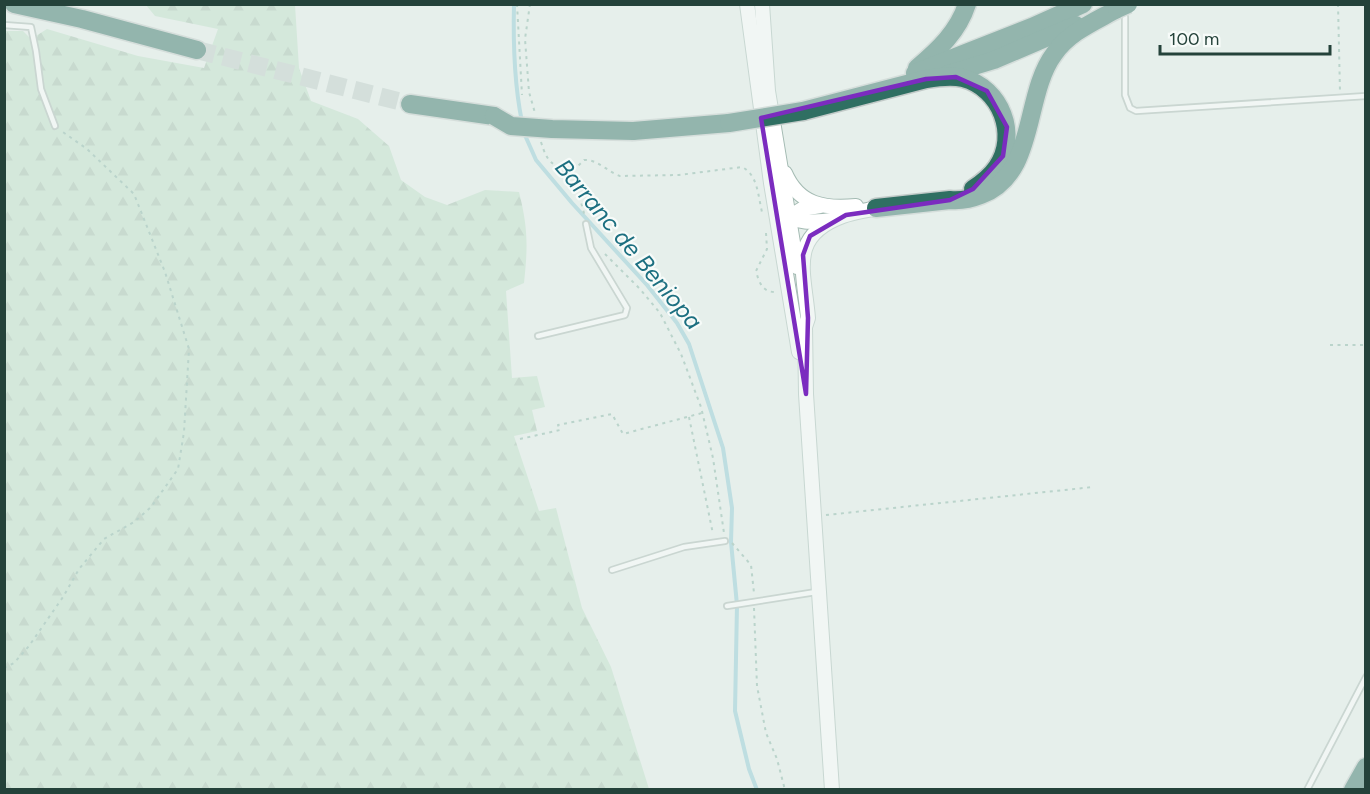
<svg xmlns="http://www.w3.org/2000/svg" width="1370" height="794" viewBox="0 0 1370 794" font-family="Figtree,sans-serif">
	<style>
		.forest { fill: url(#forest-firs) }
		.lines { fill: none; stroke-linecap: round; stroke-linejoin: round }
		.stream { stroke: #8ec9d4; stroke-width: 4 }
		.highway-tunnel { stroke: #bfccc8; stroke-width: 18; stroke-dasharray: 18 9; stroke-linecap: butt }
		.lane-casing { stroke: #a8b8b2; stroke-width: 8 }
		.secondary-casing { stroke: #a4bbb3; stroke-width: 16 }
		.highway-casing { stroke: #c2cac8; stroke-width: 21 }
		.path { stroke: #86b3a5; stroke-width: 2; stroke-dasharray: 3 4.5; stroke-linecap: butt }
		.lane { stroke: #fff; stroke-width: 4.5 }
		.secondary { stroke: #fff; stroke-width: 14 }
		.highway { stroke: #2f6f62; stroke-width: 18 }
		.highway-bridge-casing { stroke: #c2cac8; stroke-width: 21; stroke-linecap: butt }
		.highway-bridge { stroke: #2f6f62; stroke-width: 18 }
		.marked { fill: none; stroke: #7b2cbf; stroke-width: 4.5; stroke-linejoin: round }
		.labels { text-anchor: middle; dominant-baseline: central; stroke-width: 4.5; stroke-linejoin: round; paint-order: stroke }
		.water-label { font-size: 24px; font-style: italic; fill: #1c6f80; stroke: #f7fbf9 }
	</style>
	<defs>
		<pattern id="forest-firs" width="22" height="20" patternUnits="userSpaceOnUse" patternTransform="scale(1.5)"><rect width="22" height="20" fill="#bfe0c8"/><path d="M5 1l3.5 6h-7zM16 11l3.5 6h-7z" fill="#a4c1ad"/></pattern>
	</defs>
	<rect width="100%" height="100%" fill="#e6efeb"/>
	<path class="forest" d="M 146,5 L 295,5 L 299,68 L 311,101 L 358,119 L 389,146 L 401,180 L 425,197 L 447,205 L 485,190 L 519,192 C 528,228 528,246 524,283 L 506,291 L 512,378 L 537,376 L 545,407 L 532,410 L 537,431 L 514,436 L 539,511 L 556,508 L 582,608 L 611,667 L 649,789 L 5,790 L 5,31 L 23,31 L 31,39 L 47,29 L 138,56 L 204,68 L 218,29 L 155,16 Z"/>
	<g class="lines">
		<g class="stream">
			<path d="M 514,4 C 513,44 514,83 522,122"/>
			<polyline points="524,133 536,160 572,203 647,285 677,323 689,344 723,448 732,508 731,542 737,605 735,711 749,769 757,790"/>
		</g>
		<polyline class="highway-tunnel" points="197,50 410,104"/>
		<defs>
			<g id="lane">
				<polyline points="1122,10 1125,17 1125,95 1130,108 1136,111 1366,96"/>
				<polyline points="4,25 31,27 36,51 41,89 55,126"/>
				<polyline points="538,336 625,315 627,308 591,248 586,224"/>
				<polyline points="612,570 684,547 725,541"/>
				<polyline points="727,606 816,592"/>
				<polyline points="1307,790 1366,677"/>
			</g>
			<g id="secondary">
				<polyline points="747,4 771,183 799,352"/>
				<polyline points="762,4 768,91 797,267"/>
				<path d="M 785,173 C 799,205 824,209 856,206"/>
				<path d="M 784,212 C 796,225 815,222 831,220"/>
				<polyline points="784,220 802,209 820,206"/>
				<path d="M 832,790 L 806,394 L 805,327 L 808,318 C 804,271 788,236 843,216 C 854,212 865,211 876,208"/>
			</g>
			<g id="highway">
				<polyline points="14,4 82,19 197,50"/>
				<path d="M 917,68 C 938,50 958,32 967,4"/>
				<polyline points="915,73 1032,27 1083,4"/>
				<polyline points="948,74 994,60 1076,25"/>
				<polyline points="410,104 494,116"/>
				<path d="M 803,111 L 926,79 C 938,77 951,75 963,78 C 1001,88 1019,135 997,167 C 991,176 982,183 973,189"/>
				<polyline points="633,131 729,123"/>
				<path d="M 876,208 L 950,200 C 961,201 971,199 981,195 C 1037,174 1023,96 1054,54 C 1069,32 1094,22 1117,9"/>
				<polyline points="1353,790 1366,767"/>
			</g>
		</defs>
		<use href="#lane" class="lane-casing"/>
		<use href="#secondary" class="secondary-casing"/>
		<use href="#highway" class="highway-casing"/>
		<g class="path">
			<polyline points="517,4 522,95"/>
			<polyline points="530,4 525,39 529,92 535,113"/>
			<polyline points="1338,4 1340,92"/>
			<path d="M 541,142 C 548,165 551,160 566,175 C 577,187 582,203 585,218"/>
			<path d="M 568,176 L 584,160 C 597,159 608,172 620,176 L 679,175 L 742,167 C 758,175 758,196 762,212"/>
			<path d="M 766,233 L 767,249 L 756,271 C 759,283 763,293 777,292"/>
			<polyline points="605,254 640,289 660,313 681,354 701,407 713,458 724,533"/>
			<polyline points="1330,345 1366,345"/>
			<polyline points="689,417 713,534"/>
			<polyline points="520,439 560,430 558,425 612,414 623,434 702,413"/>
			<polyline points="826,515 1093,487"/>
			<polyline points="732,543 751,565 754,593"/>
			<polyline points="754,608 757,686 766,733 777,759 785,790"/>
			<polyline points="4,668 14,663 29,646 63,597 79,569 104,539 134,522 151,507 178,469 184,432 189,349 165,272 134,194 87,149 60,130"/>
		</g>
		<use href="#lane" class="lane"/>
		<use href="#secondary" class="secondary"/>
		<use href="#highway" class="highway"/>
		<defs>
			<g id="highway-bridge">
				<polyline points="1117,9 1128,4"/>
				<polyline points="494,116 511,126 552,129 633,131"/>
				<polyline points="729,123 803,111"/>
			</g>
		</defs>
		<use href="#highway-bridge" class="highway-bridge-casing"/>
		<use href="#highway-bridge" class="highway-bridge"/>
	</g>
	<path d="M0 0H1370V794H0ZM 956,77 L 987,91 L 1007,127 L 1003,156 L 973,189 L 950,200 L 846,215 L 810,236 L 803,255 L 808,318 L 806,394 L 761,118 L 926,79 Z" fill="#e6efeb" fill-opacity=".55" fill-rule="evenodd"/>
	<path class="marked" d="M 956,77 L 987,91 L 1007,127 L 1003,156 L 973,189 L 950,200 L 846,215 L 810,236 L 803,255 L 808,318 L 806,394 L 761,118 L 926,79 Z"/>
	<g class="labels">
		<g class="water-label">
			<text transform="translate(629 244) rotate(50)">Barranc de Beniopa</text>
		</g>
	</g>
	<rect width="1370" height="794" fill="none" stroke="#24423a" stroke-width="12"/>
	<path d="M1160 45v9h170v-9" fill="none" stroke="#24423a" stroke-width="3"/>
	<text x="1169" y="45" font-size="18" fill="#24423a" stroke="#f7fbf9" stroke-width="4.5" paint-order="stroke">100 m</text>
</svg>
